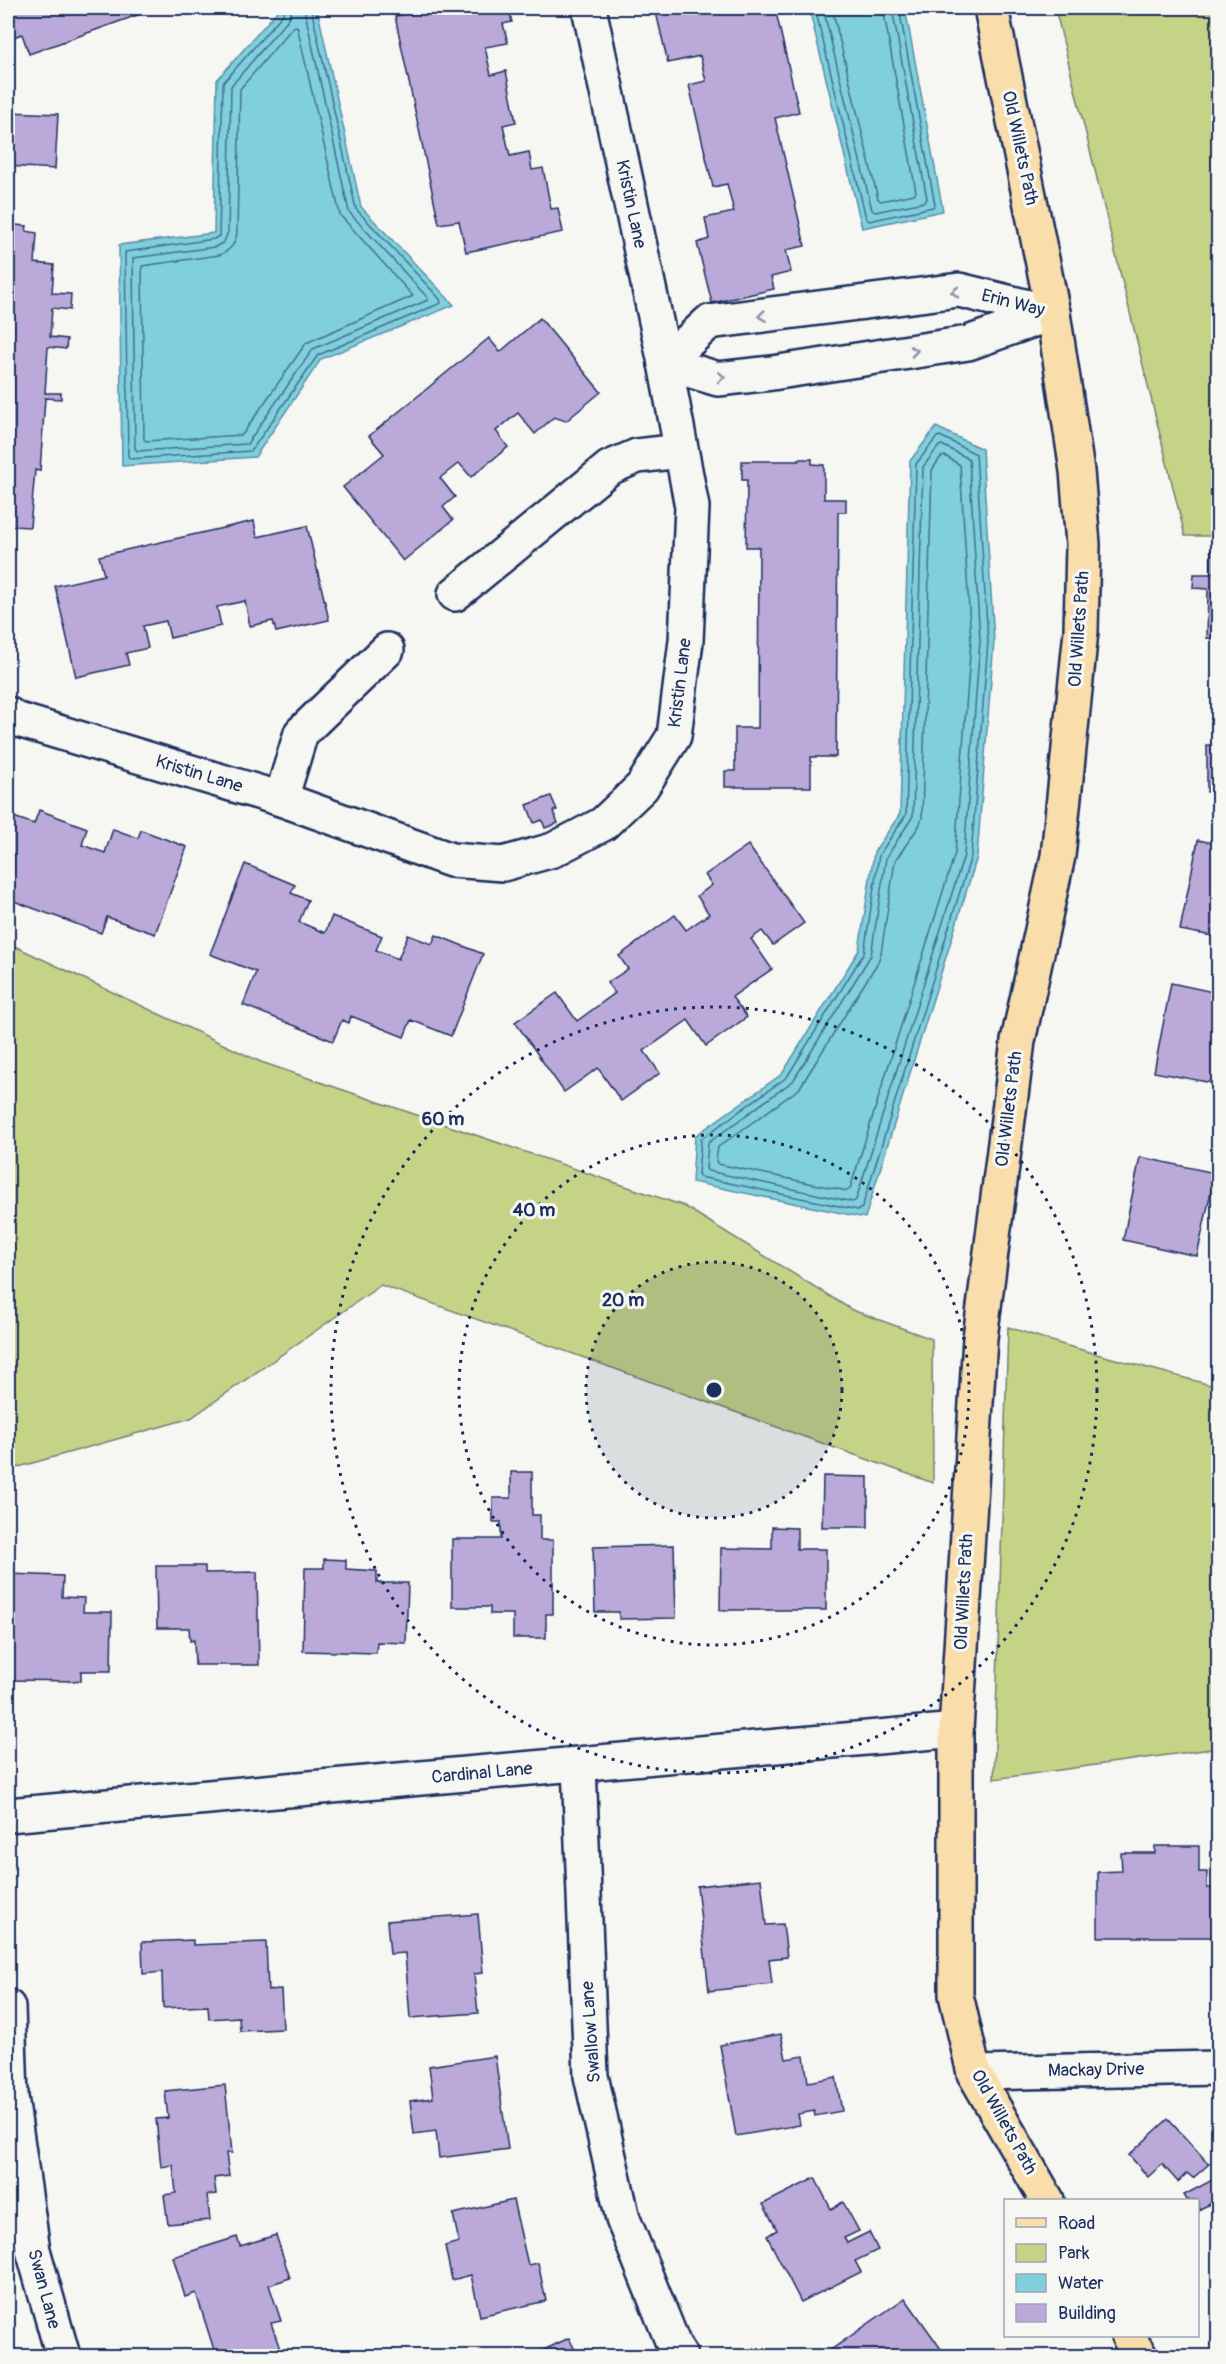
<svg xmlns="http://www.w3.org/2000/svg" width="1226" height="2364" viewBox="0 0 1226 2364" font-family="Pangolin,sans-serif">
	<style>
		.green { fill: #c5d387; stroke: #708172; stroke-width: 1.5 }
		.water { fill: #80cfdc; stroke: #588faa; stroke-width: 1.5 }
		.lines { fill: none; stroke-linecap: round; stroke-linejoin: round }
		.shore { stroke: #436f90; stroke-width: 1.5 }
		.building { fill: #bba9d9; stroke: #1b2f5e; stroke-width: 1.5 }
		.minor-casing { stroke: #1b2f5e; stroke-width: 38 }
		.major-casing { stroke: #1b2f5e; stroke-width: 38 }
		.minor { stroke: #f6f6f2; stroke-width: 33 }
		.major { stroke: #f9deab; stroke-width: 33 }
		.oneway { stroke: #8892a8 }
		.ring { fill: none; stroke: #1b2f5e; stroke-width: 3; stroke-dasharray: 3 6 }
		.labels { text-anchor: middle; dominant-baseline: central; stroke-width: 6; stroke-linejoin: round; paint-order: stroke }
		.street-label { font-size: 18px; fill: #1b2f5e; stroke: #f6f6f2 }
		.centre { fill: #1b2f5e; stroke: #f6f6f2; stroke-width: 3 }
		.ring-label { font-size: 18px; text-anchor: middle; font-weight: bold; fill: #1b2f5e; stroke: #f6f6f2; stroke-width: 6; stroke-linejoin: round; paint-order: stroke }
	</style>
	<rect width="100%" height="100%" fill="#f6f6f2"/>
	<filter id="ink" filterUnits="userSpaceOnUse"><feTurbulence type="fractalNoise" baseFrequency=".0167" numOctaves="2"/><feDisplacementMap in="SourceGraphic" scale="12" xChannelSelector="R" yChannelSelector="G"/><feConvolveMatrix kernelMatrix="1 2 1 2 8 2 1 2 1" color-interpolation-filters="sRGB"/></filter>
	<g filter="url(#ink)">
		<g class="green">
			<polygon points="1055,8 1218,8 1218,536 1185,536"/>
			<polygon points="8,943 261,1062 684,1206 852,1310 932,1339 933,1483 381,1285 191,1418 8,1470"/>
			<polygon points="1008,1327 1064,1345 1218,1387 1218,1748 994,1779"/>
		</g>
		<g class="water">
			<polygon points="280,8 317,8 361,207 454,305 321,359 255,457 122,466 119,245 214,233 217,80"/>
			<polygon points="809,8 905,8 943,211 862,228"/>
			<polygon points="936,427 982,449 994,641 977,857 865,1218 692,1182 695,1136 782,1074 859,950 874,852 900,814 910,461"/>
		</g>
		<g class="lines">
			<g class="shore">
				<polyline points="284,8 283,14 223,83 219,236 214,239 125,252 128,456 130,459 251,451 318,355 441,303 440,299 356,209 311,8"/>
				<polyline points="292,8 289,18 231,86 228,232 224,242 215,247 133,258 135,448 137,451 247,444 313,349 428,300 427,297 349,212 304,8"/>
				<polyline points="815,8 866,218 869,221 933,207 935,205 899,8"/>
				<polyline points="823,8 872,210 875,212 924,202 927,199 892,8"/>
				<polyline points="832,8 878,199 881,201 914,194 916,192 883,8"/>
				<path d="M 297,26 L 340,215 L 413,296 L 306,343 L 242,435 L 146,441 L 144,439 L 142,266 L 219,255 C 230,251 236,244 237,232 L 240,89 L 293,27 Z"/>
				<polygon points="940,436 976,454 988,641 971,856 862,1208 858,1210 700,1177 698,1174 701,1139 787,1077 864,953 879,855 906,815 916,464 937,437"/>
				<polygon points="942,445 969,459 980,641 964,855 856,1200 853,1202 708,1171 706,1169 708,1143 793,1081 871,955 886,858 913,816 923,467 939,446"/>
				<polygon points="945,456 960,465 971,641 955,853 850,1189 847,1191 718,1164 716,1161 718,1147 799,1089 878,962 881,953 895,861 919,826 922,818 932,470 941,457"/>
			</g>
		</g>
		<g class="building">
			<polygon points="8,8 157,8 29,54 22,34 8,39"/>
			<polygon points="415,8 509,8 512,22 503,24 508,43 485,47 491,75 506,71 516,122 503,125 510,156 529,152 532,170 543,168 551,209 558,208 563,232 466,252 459,221 439,224 395,16 416,12"/>
			<polygon points="655,8 775,8 799,112 775,118 805,246 786,250 791,272 771,277 774,289 712,303 697,243 709,239 705,218 734,212 727,184 713,187 689,85 706,81 700,56 668,63"/>
			<polygon points="8,112 58,114 55,169 8,166"/>
			<polygon points="15,225 27,226 26,231 37,233 35,263 54,265 52,293 71,294 70,310 52,308 50,337 67,339 66,349 48,347 45,393 61,393 61,399 45,398 40,471 35,470 30,527 12,526 9,561 8,227 15,228"/>
			<polygon points="540,318 601,392 566,421 554,417 535,434 518,413 496,431 508,447 471,477 459,463 440,478 455,497 443,507 453,520 403,561 343,487 384,454 369,436 489,338 500,352"/>
			<polygon points="799,459 812,459 812,464 824,465 824,499 846,499 846,512 838,512 836,757 811,757 811,787 725,787 725,771 735,771 735,728 758,728 759,547 746,547 747,480 742,480 742,461 799,461"/>
			<polygon points="254,521 257,537 307,526 329,620 276,632 273,621 250,626 245,601 217,607 221,626 170,638 166,621 143,626 148,648 126,653 129,665 76,677 55,586 104,575 99,556"/>
			<polygon points="1211,550 1218,550 1218,639 1207,638 1208,589 1193,588 1194,574 1211,574"/>
			<polygon points="1216,709 1218,709 1218,792 1207,792 1207,745 1216,745"/>
			<polygon points="8,789 14,791 8,809"/>
			<polygon points="551,796 557,810 553,811 558,823 545,828 542,820 534,823 527,805"/>
			<polygon points="39,810 87,828 82,845 105,853 113,829 138,838 141,830 187,847 155,934 107,917 101,933 8,899 8,815 34,824"/>
			<polygon points="1198,840 1218,844 1218,937 1180,930"/>
			<polygon points="748,845 804,923 773,945 762,931 751,939 772,969 732,997 747,1017 706,1046 688,1020 644,1051 660,1073 621,1101 598,1068 564,1092 515,1022 557,993 577,1021 615,993 607,983 628,969 619,956 675,915 686,930 709,914 697,896 712,885 705,875"/>
			<polygon points="245,864 295,885 291,893 308,900 299,922 325,933 332,916 382,936 376,950 398,959 408,935 432,944 436,935 483,954 451,1036 411,1020 404,1037 351,1016 349,1023 342,1020 333,1041 243,1005 256,972 210,954"/>
			<polygon points="1171,983 1218,993 1218,1016 1216,1032 1218,1032 1218,1084 1154,1072"/>
			<polygon points="1140,1157 1215,1173 1197,1256 1123,1240"/>
			<polygon points="511,1472 532,1472 532,1515 540,1515 540,1540 553,1540 553,1614 546,1614 546,1638 513,1638 513,1614 490,1614 490,1607 452,1607 452,1539 501,1539 501,1522 493,1522 493,1498 511,1498"/>
			<polygon points="823,1476 868,1477 868,1527 822,1527"/>
			<polygon points="772,1527 797,1528 797,1549 826,1549 826,1610 720,1610 721,1548 772,1549"/>
			<polygon points="674,1545 676,1618 619,1619 619,1612 595,1612 593,1547"/>
			<polygon points="324,1559 346,1560 346,1569 377,1571 377,1583 408,1583 406,1643 377,1642 376,1653 303,1651 305,1568 324,1568"/>
			<polygon points="156,1566 205,1566 205,1573 257,1572 259,1665 195,1665 194,1640 190,1641 189,1628 157,1628"/>
			<polygon points="8,1574 63,1576 62,1597 84,1598 83,1612 112,1612 111,1671 81,1671 81,1681 8,1680"/>
			<polygon points="1155,1846 1199,1846 1199,1872 1207,1872 1207,1888 1218,1888 1218,1937 1098,1937 1098,1872 1122,1871 1121,1853 1155,1853"/>
			<polygon points="761,1879 766,1925 783,1924 787,1957 769,1959 772,1984 709,1991 697,1886"/>
			<polygon points="478,1914 483,1973 474,1974 478,2013 410,2018 405,1953 390,1954 387,1921"/>
			<polygon points="193,1940 193,1945 266,1942 268,1990 281,1989 283,2029 240,2031 239,2017 209,2019 208,2006 163,2008 162,1972 143,1974 142,1942"/>
			<polygon points="781,2034 786,2059 804,2056 808,2082 836,2077 842,2111 815,2116 814,2111 798,2114 800,2125 736,2136 720,2045"/>
			<polygon points="495,2056 508,2149 439,2158 436,2131 414,2134 410,2101 433,2098 429,2066"/>
			<polygon points="225,2085 232,2153 226,2153 229,2176 214,2178 216,2194 207,2195 210,2220 168,2224 164,2195 176,2193 173,2165 161,2167 156,2119 168,2118 165,2091"/>
			<polygon points="1168,2119 1209,2164 1193,2178 1187,2173 1178,2182 1162,2164 1148,2177 1129,2155"/>
			<polygon points="1218,2177 1218,2200 1198,2210 1198,2200 1187,2200 1184,2195"/>
			<polygon points="815,2178 831,2209 843,2202 859,2231 844,2238 847,2243 869,2232 878,2250 855,2261 861,2272 801,2302 767,2236 777,2230 763,2204"/>
			<polygon points="513,2200 528,2265 538,2263 546,2301 480,2316 471,2275 452,2280 445,2246 459,2242 453,2214"/>
			<polygon points="276,2235 290,2278 269,2285 281,2321 271,2323 281,2352 266,2356 216,2356 196,2293 185,2297 173,2257 237,2237 240,2246"/>
			<polygon points="905,2298 946,2356 831,2356 828,2352"/>
			<polygon points="569,2338 578,2356 531,2356"/>
		</g>
		<g class="lines">
			<defs>
				<g id="minor">
					<polyline points="665,363 709,322 959,290 1053,313"/>
					<polyline points="665,363 718,379 772,373 968,343 1053,313"/>
					<polyline points="455,594 609,468 637,456 681,451"/>
					<polyline points="8,714 15,719 281,799 451,860 503,864 553,850 603,824 642,787 674,736 686,641 692,507 665,363 589,8"/>
					<polyline points="281,799 301,733 387,650"/>
					<polyline points="579,1765 591,2076 623,2219 675,2348 680,2356"/>
					<polyline points="8,1815 956,1730"/>
					<polyline points="8,2007 11,2097 33,2250 63,2356"/>
					<polyline points="974,2073 1218,2068"/>
				</g>
				<g id="major">
					<polyline points="991,8 1053,313 1077,471 1083,544 1081,631 1058,856 1018,1041 980,1338 956,1730 956,1995 974,2073 1047,2200"/>
					<polyline points="1128,2336 1140,2356"/>
				</g>
			</defs>
			<use href="#minor" class="minor-casing"/>
			<use href="#major" class="major-casing"/>
			<use href="#minor" class="minor"/>
			<use href="#major" class="major"/>
		</g>
		<defs><path id="oneway-chevron" d="M-2-3.5L2.5 0L-2 3.5" fill="none" stroke-width="1.6" stroke-linecap="round" stroke-linejoin="round" transform="scale(1.5)"/></defs>
		<g class="oneway">
			<use href="#oneway-chevron" transform="translate(955 292) rotate(179)"/>
			<use href="#oneway-chevron" transform="translate(762 316) rotate(173)"/>
			<use href="#oneway-chevron" transform="translate(914 351) rotate(-9)"/>
			<use href="#oneway-chevron" transform="translate(721 377) rotate(1)"/>
		</g>
	</g>
	<circle cx="714" cy="1390" r="128" fill="#1b2f5e" fill-opacity=".12"/>
	<g class="ring">
		<circle cx="714" cy="1390" r="128"/>
		<circle cx="714" cy="1390" r="255"/>
		<circle cx="714" cy="1390" r="383"/>
	</g>
	<g class="labels">
		<g class="street-label">
			<text transform="translate(1020 148) rotate(78)">Old Willets Path</text>
			<text transform="translate(631 204) rotate(78)">Kristin Lane</text>
			<text transform="translate(1013 303) rotate(14)">Erin Way</text>
			<text transform="translate(1079 629) rotate(-86)">Old Willets Path</text>
			<text transform="translate(680 683) rotate(-83)">Kristin Lane</text>
			<text transform="translate(199 774) rotate(17)">Kristin Lane</text>
			<text transform="translate(1009 1109) rotate(-83)">Old Willets Path</text>
			<text transform="translate(964 1592) rotate(-87)">Old Willets Path</text>
			<text transform="translate(482 1773) rotate(-5)">Cardinal Lane</text>
			<text transform="translate(591 2032) rotate(-94)">Swallow Lane</text>
			<text transform="translate(1096 2070) rotate(-1)">Mackay Drive</text>
			<text transform="translate(1004 2122) rotate(61)">Old Willets Path</text>
			<text transform="translate(44 2289) rotate(75)">Swan Lane</text>
		</g>
	</g>
	<circle cx="714" cy="1390" r="9" class="centre"/>
	<g class="ring-label">
		<text x="443" y="1125">60 m</text>
		<text x="534" y="1216">40 m</text>
		<text x="623" y="1306">20 m</text>
	</g>
	<rect width="1226" height="2364" fill="none" stroke="#f6f6f2" stroke-width="30"/>
	<rect x="15" y="15" width="1196" height="2334" fill="none" stroke="#1b2f5e" stroke-width="2" filter="url(#ink)"/>
	<rect x="1004" y="2199" width="195" height="138" fill="#f6f6f2" stroke="#9ea6b7" stroke-width="1.5"/>
	<rect x="1016" y="2218" width="30" height="9" fill="#f9deab" stroke="#9ea6b7" stroke-width="1.5"/>
	<text x="1058" y="2229" font-size="18" fill="#1b2f5e">Road</text>
	<rect x="1016" y="2244" width="30" height="18" fill="#c5d387" stroke="#9ea6b7" stroke-width="1.5"/>
	<text x="1058" y="2259" font-size="18" fill="#1b2f5e">Park</text>
	<rect x="1016" y="2274" width="30" height="18" fill="#80cfdc" stroke="#9ea6b7" stroke-width="1.5"/>
	<text x="1058" y="2289" font-size="18" fill="#1b2f5e">Water</text>
	<rect x="1016" y="2304" width="30" height="18" fill="#bba9d9" stroke="#9ea6b7" stroke-width="1.5"/>
	<text x="1058" y="2319" font-size="18" fill="#1b2f5e">Building</text>
</svg>
